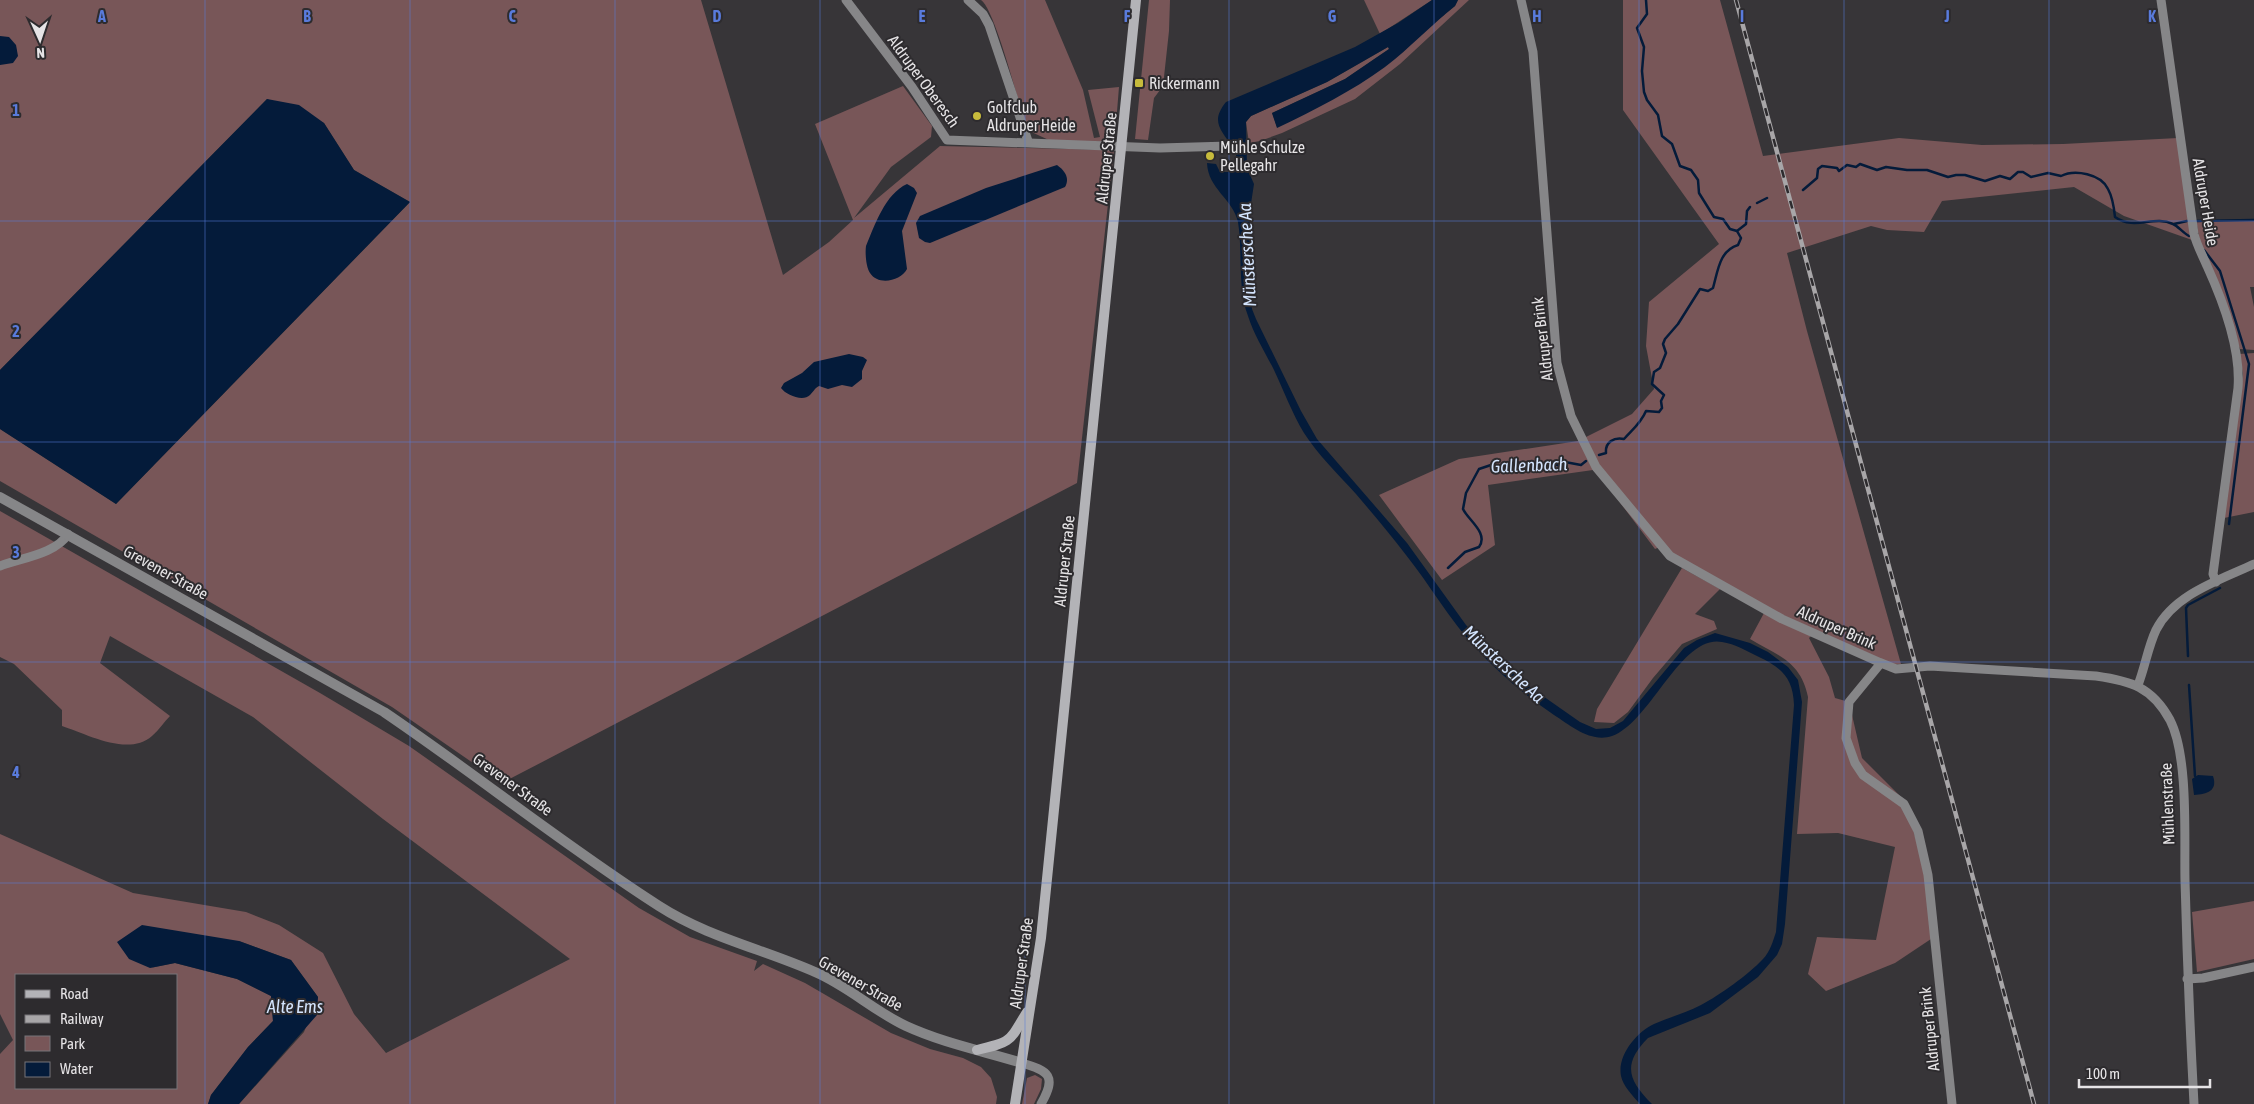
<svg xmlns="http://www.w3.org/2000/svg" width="2254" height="1104" viewBox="0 0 2254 1104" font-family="'Asap Condensed',sans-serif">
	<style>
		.green { fill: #785658; fill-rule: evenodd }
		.water { fill: #041b3a }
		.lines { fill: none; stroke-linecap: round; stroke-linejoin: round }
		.stream { stroke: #041b3a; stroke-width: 2.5 }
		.minor { stroke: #868688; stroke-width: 9 }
		.tertiary { stroke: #868688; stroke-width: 10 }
		.secondary { stroke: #b3b3b7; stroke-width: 10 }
		.rail-casing { stroke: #a8a6a8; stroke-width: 4.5 }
		.rail { stroke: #2d2b2e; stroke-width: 2.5; stroke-dasharray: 8; stroke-linecap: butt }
		.grid { fill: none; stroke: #597bdc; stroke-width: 1; stroke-opacity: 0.55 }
		.poi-dot { fill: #c7bb3c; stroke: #2d2b2e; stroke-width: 2 }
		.labels { text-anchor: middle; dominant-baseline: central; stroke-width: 4; stroke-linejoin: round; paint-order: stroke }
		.street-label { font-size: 16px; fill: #e6e4e6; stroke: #2d2b2e }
		.poi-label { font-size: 16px; fill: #e6e4e6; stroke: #2d2b2e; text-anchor: start }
		.water-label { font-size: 18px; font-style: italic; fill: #d4e5fe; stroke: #2d2b2e }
		.grid-label { font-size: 16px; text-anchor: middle; font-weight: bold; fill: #597bdc; stroke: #2d2b2e; stroke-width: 4; stroke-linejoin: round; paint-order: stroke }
	</style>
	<rect width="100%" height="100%" fill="#373538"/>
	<g class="green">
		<polygon points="0,0 701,0 783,275 829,242 853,220 815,124 903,86 932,126 931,137 891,167 854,218 940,146 1114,150 1077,483 502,783 392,707 0,481 0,429 116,504 410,202 354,170 324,123 267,99 0,370"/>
		<path d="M 981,0 L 1045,0 L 1083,90 L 1094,138 L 1100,137 L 1088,90 L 1119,87 L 1115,136 L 1109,142 L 1051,141 L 1027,130 C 1020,108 995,9 981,0 Z"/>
		<polygon points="1149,0 1170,0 1169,31 1163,86 1154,98 1148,140 1135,139"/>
		<polygon points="1364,0 1432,0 1380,34"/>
		<polygon points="1458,0 1469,0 1400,64 1355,99 1282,133 1260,141 1249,143 1246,122 1251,116 1327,82 1388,47 1389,49 1345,79 1272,113 1277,127 1443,16 1455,6"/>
		<polygon points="1623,0 1720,0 1763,156 1899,138 1982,145 2063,144 2178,138 2192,240 2124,216 2074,187 1942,201 1924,232 1887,230 1871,226 1787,253 1807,331 1901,664 1889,665 1783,617 1672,556 1662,546 1655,549 1591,464 1593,470 1488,485 1495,545 1442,580 1379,495 1459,459 1578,441 1632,414 1654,389 1646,346 1649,302 1719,244 1623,110"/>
		<polygon points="2196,220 2254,220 2254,287 2250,287 2254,307 2254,350 2240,349 2200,242"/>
		<polygon points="2254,353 2254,512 2224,518 2243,374 2239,354"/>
		<path d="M 0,511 L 320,693 L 409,746 L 639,908 L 690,937 L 757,961 L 754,971 L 763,964 L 805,983 L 891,1033 L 930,1049 L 963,1058 L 981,1067 L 991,1078 L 997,1097 L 996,1104 L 239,1104 L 304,1032 L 318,997 L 291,960 L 239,941 L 150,968 L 175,963 L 237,979 L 271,996 L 273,1021 L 248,1047 L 211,1095 L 208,1104 L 0,1104 L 0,1054 L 13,1040 L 0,1014 L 0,834 L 133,893 L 246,912 L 279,925 L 323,953 L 354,1014 L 386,1053 L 570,959 L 383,819 L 253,717 L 110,636 L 100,663 L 170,716 C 164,722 159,730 152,736 C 128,757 87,734 62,726 L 62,710 L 14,664 L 0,657 ZM 16,975 L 176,975 L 176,1088 L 16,1088 Z"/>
		<polygon points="1682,568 1720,589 1695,614 1714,621 1717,629 1682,644 1653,678 1628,712 1614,723 1594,722 1597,709"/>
		<path d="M 1764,613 L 1811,636 L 1809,638 L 1829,677 L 1835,698 L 1849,702 L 1862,758 L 1906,802 L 1925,874 L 1931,939 L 1895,963 L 1826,991 L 1808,974 L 1817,937 L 1876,940 L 1895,847 L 1838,833 L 1797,834 L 1808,697 C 1801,662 1779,656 1750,639 Z"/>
		<polygon points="2254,901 2254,959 2197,972 2192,912"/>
		<polygon points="1035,1075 1042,1079 1041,1089 1034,1104 1022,1104 1027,1078"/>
	</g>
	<g class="water">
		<path d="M 1432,0 L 1458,0 L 1455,6 C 1431,25 1410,48 1385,67 C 1352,91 1315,110 1277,128 L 1272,113 L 1345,79 L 1389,49 L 1388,47 L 1327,82 L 1251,116 L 1246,122 L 1247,168 L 1254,184 L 1250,210 L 1250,287 L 1252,309 L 1256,319 L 1301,411 L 1317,439 L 1407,543 L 1466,625 L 1492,654 L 1530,687 L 1580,722 L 1596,729 L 1610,728 L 1623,721 L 1684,648 L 1697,640 L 1715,633 L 1750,643 L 1768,652 L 1788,667 L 1798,680 L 1802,702 L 1785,924 L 1782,944 L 1777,955 L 1758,977 L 1710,1013 L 1648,1038 C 1622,1064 1628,1080 1652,1104 L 1640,1104 C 1633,1096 1623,1086 1621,1076 C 1617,1055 1637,1032 1654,1024 C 1670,1017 1686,1013 1701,1005 C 1720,995 1748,975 1763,959 C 1770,952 1773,941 1776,932 L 1794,705 C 1793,678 1782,668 1759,657 C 1747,651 1735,644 1722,642 C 1681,634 1650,723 1612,736 C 1591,743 1571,726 1554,715 C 1525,695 1498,673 1475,647 C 1449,619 1430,585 1406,555 C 1390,534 1373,514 1356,494 C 1338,474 1318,455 1304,433 C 1292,413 1284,391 1274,370 C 1265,352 1254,335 1248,316 C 1237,287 1243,253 1238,222 C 1233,199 1208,189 1207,163 L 1216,164 L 1220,172 L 1234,172 L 1236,164 L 1236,148 L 1233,148 C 1221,129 1210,122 1226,102 L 1355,47 L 1398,23 Z"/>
		<polygon points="0,36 9,37 16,45 18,56 13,63 0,65"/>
		<polygon points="267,99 299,105 324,123 354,170 410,202 116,504 0,429 0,370"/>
		<path d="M 1057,165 C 1065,171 1070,178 1065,187 L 930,243 L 925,242 L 919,238 L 916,223 L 920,216 L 986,188 Z"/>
		<path d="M 907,184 L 914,188 L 917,193 L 902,231 L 907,269 C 901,281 878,286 870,273 C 866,267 865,253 866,246 C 875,225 885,194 907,184 Z"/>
		<path d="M 849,354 L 863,357 L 867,360 L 862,371 L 862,379 L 852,387 L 842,385 L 828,389 L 819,386 C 814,389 814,391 810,395 C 803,402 786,395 781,388 L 784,383 L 802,373 L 814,362 Z"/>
		<path d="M 2198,775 L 2213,776 C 2218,791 2207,794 2194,795 L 2192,779 Z"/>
		<polygon points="142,925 239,941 291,960 318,997 317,1015 239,1104 208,1104 211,1095 248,1047 273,1021 271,996 237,979 175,963 150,968 129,959 117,942"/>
	</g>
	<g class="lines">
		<g class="stream">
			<path d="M 1803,190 L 1817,178 L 1818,169 L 1822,166 L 1837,168 L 1839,171 L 1847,165 L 1856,167 L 1860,164 L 1877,170 L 1886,167 L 1907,170 L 1927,170 L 1948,177 L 1956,175 L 1965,175 L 1985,181 L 2000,176 L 2010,179 L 2018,172 L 2023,172 L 2031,177 L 2048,173 L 2061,176 C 2075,169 2101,174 2108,189 C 2113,198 2114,207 2115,217 C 2135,231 2153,215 2173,224 C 2178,226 2183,233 2189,236"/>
			<polyline points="1757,203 1767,198"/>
			<polyline points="2196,221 2254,220"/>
			<polyline points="2174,224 2187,221"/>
			<polyline points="1737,231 1746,224 1747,211 1750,207"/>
			<polyline points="2204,250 2220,271 2249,364 2229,524"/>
			<path d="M 1599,455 L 1606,453 C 1605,442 1614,437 1624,439 C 1633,429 1641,423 1646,411 L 1659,412 L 1662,408 L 1661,401 L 1664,395 L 1652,384 L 1654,372 L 1660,368 L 1666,353 L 1663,344 L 1665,339 L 1678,324 L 1700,289 L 1708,291 L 1713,288 C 1718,271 1719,251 1738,245 L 1741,238 L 1737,231 L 1730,229 L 1723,219 L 1714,217 L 1699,193 L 1698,180 L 1691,170 L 1680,166 L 1672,144 L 1662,136 L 1658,115 L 1647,100 L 1644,92 L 1642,71 L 1644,47 L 1637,28 L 1647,14 L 1646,0"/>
			<path d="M 1448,568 L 1465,552 L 1479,547 C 1489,533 1468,520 1463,509 L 1466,493 L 1479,469 L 1491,465 L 1508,469 L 1517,462 L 1527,466 L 1552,463 L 1560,466 L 1565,462 L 1581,465 L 1586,461"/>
			<polyline points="2188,656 2186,608 2188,605 2220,588"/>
			<polyline points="2189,685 2195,776"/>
		</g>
		<g class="minor">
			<polyline points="846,0 912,87 947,140 1160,148 1229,146"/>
			<polyline points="968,0 983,14 989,25 1028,141"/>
			<polyline points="1521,0 1533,52 1557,363 1571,416 1596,467 1670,556 1782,619 1881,663"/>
			<path d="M 2161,0 L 2194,234 C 2197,246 2202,254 2207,266 C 2223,301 2241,349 2238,388 L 2213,574 L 2216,582"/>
			<path d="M 0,566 C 21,558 56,554 68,534"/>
			<path d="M 2138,685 C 2145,667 2148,647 2156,630 C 2174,594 2220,580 2254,564"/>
			<polyline points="2187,979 2203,978 2254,967"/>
			<path d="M 1022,1063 C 1049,1071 1057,1076 1041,1104"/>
			<path d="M 1952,1104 L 1928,875 L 1918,831 L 1904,804 L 1863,775 L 1855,763 L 1846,738 L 1849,702 L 1881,663 L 1896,669 L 1930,666 L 2096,676 C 2131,681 2152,687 2170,720 C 2189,757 2184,839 2185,881 C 2187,956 2190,1030 2194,1104"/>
		</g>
		<path class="tertiary" d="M 0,497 L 384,712 C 477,775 565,846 659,906 C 707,937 763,949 815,972 C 848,986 874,1011 906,1026 C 943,1043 983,1051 1022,1063"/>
		<g class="secondary">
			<path d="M 977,1050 C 1012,1042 1009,1042 1027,1012"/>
			<polyline points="1015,1104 1041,938 1136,0"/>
		</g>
		<defs>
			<polyline id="rail" points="1736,0 2034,1104"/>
		</defs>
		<use href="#rail" class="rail-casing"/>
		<use href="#rail" class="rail"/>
	</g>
	<path class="grid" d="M 205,0 L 205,1104M 410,0 L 410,1104M 615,0 L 615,1104M 820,0 L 820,1104M 1025,0 L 1025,1104M 1229,0 L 1229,1104M 1434,0 L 1434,1104M 1639,0 L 1639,1104M 1844,0 L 1844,1104M 2049,0 L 2049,1104M 0,221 L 2254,221M 0,442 L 2254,442M 0,662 L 2254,662M 0,883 L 2254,883"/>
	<g class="poi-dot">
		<rect x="1134" y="78" width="10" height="10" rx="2.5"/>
		<circle cx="977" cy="116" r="5"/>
		<circle cx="1210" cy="156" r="5"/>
	</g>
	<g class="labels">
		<g class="street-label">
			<text transform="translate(924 81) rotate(54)">Aldruper Oberesch</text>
			<text transform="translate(1106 158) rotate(-84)">Aldruper Straße</text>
			<text transform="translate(2206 202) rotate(80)">Aldruper Heide</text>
			<text transform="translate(1542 339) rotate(-97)">Aldruper Brink</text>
			<text transform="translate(1064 561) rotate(-84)">Aldruper Straße</text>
			<text transform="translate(166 572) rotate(29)">Grevener Straße</text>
			<text transform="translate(1837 627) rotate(24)">Aldruper Brink</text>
			<text transform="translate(513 784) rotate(36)">Grevener Straße</text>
			<text transform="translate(2167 804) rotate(-92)">Mühlenstraße</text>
			<text transform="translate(1021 963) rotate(-82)">Aldruper Straße</text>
			<text transform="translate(861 983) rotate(30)">Grevener Straße</text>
			<text transform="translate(1929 1029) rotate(-96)">Aldruper Brink</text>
		</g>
		<g class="poi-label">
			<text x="1149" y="83">Rickermann</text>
			<text x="987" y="107">Golfclub<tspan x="987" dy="18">Aldruper Heide</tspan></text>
			<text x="1220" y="147">Mühle Schulze<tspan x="1220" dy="18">Pellegahr</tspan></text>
		</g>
		<g class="water-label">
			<text transform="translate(1247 255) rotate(-93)">Münstersche Aa</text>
			<text transform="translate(1529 465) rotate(-2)">Gallenbach</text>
			<text transform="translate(1504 664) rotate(43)">Münstersche Aa</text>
			<text x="295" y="1006">Alte Ems</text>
		</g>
	</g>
	<g class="grid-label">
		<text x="102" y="22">A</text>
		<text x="307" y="22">B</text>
		<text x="512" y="22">C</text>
		<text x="717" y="22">D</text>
		<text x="922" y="22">E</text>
		<text x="1127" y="22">F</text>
		<text x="1332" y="22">G</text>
		<text x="1537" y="22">H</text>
		<text x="1742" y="22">I</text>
		<text x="1947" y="22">J</text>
		<text x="2152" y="22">K</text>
		<text x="16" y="116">1</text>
		<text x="16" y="337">2</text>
		<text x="16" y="558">3</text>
		<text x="16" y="778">4</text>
	</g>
	<rect x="15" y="974" width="162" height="115" fill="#2d2b2e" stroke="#777578"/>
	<rect x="25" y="990" width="25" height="8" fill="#b3b3b7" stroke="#777578"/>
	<text x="60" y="999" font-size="15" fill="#e6e4e6">Road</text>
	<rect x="25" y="1015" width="25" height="8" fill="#a8a6a8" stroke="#777578"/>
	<text x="60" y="1024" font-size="15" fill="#e6e4e6">Railway</text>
	<rect x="25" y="1036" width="25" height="15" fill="#785658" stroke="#777578"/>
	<text x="60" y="1049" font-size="15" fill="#e6e4e6">Park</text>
	<rect x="25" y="1062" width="25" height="15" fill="#041b3a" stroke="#777578"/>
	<text x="60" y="1074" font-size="15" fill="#e6e4e6">Water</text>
	<g transform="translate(40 40) rotate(177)" stroke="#2d2b2e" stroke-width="4" paint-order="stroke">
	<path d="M0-4L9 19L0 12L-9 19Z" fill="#e6e4e6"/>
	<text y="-8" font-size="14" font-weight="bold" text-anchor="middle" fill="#e6e4e6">N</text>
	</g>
	<path d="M2079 1079v8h131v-8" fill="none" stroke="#e6e4e6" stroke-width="2.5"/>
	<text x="2086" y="1079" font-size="15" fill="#e6e4e6" stroke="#2d2b2e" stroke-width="4" paint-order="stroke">100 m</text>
</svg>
